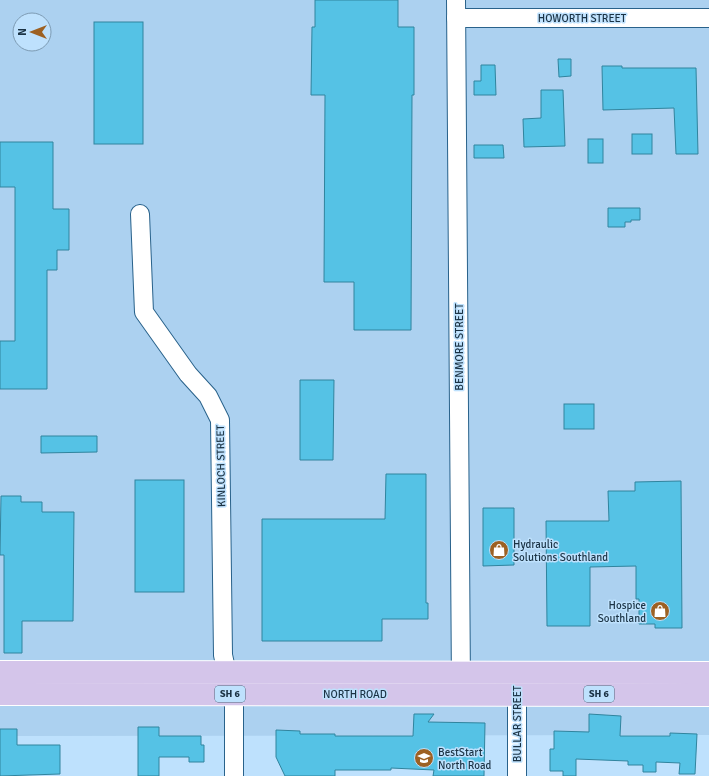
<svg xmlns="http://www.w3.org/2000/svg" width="709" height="776" viewBox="0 0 709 776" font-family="Signika,sans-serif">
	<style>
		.built { fill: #acd1f0; fill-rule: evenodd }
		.building { fill: #55c2e5; stroke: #30849e }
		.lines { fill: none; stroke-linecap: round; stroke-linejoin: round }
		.minor-casing { stroke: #29628b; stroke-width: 20 }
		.major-casing { stroke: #fff; stroke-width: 24 }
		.minor { stroke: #fff; stroke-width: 18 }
		.major { stroke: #d4c5ea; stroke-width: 22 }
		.labels { text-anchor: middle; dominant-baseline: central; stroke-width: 3; stroke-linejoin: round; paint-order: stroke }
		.shield { fill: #bee1fd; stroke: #4c677c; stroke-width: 1 }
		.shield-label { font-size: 10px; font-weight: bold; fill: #1b3345 }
		.street-label { font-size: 11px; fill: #1b3345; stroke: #bee1fd }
		.poi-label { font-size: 11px; fill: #1b3345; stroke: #bee1fd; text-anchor: start }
	</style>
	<rect width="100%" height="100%" fill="#bee1fd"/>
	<path class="built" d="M 0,0 L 709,0 L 709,735 L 0,736 ZM 20,20 L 44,20 L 44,44 L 20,44 Z"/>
	<g class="building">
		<polygon points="315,0 398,0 398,27 414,27 414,95 412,95 411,330 354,330 354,282 324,282 325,95 311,95 312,27 315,27"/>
		<rect x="94" y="22" width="49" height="122"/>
		<polygon points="558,59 571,59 571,76 559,77"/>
		<polygon points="481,65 495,65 496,95 474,95 474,81 481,81"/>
		<polygon points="602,66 622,66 622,68 696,68 698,154 676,154 674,108 603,110"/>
		<polygon points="541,90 563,90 565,146 524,147 523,119 541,118"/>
		<rect x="632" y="134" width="20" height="20"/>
		<rect x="588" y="139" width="15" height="24"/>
		<polygon points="0,142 53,142 53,209 69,209 69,250 57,250 57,270 47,270 47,389 0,389 0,341 15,341 15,187 0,187"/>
		<polygon points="474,145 503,145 504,158 474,158"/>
		<polygon points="608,208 640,208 640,220 631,220 631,222 625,222 625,227 608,227"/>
		<polygon points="300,380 334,380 333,460 300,460"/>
		<rect x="564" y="404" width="30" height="25"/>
		<polygon points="41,436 97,436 97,452 41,453"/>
		<polygon points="386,474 426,474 426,603 428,603 428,619 382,619 382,641 262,641 262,519 385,519"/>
		<rect x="135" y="480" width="49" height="112"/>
		<polygon points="681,481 682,628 655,628 655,624 639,624 639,599 636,599 636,566 590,567 590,626 547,626 546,521 609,521 608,491 635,491 635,482"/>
		<polygon points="1,496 21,496 21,502 42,502 42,512 74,512 73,621 22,621 22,653 4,653 4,555 0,555"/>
		<polygon points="483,508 514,508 514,565 483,566"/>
		<polygon points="414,714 434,714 428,722 485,723 484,776 433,776 434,770 391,768 391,770 335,770 335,776 285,776 276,757 276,730 300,731 300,734 335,734 335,736 413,736"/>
		<polygon points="589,714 621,716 620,736 670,736 670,733 697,734 695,774 679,774 680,763 656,762 656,772 643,772 643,765 628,765 628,761 576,759 576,776 563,776 563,771 550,771 550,749 554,749 554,731 589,732"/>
		<polygon points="138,727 159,727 159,736 201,736 201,745 204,745 204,762 189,762 189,757 159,757 159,776 138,776"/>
		<polygon points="0,729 17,729 17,745 60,745 60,774 0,776"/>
	</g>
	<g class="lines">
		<defs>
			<g id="minor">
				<polyline points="456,0 461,685"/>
				<polyline points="456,18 709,18"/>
				<polyline points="140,214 144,312 188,374 208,396 220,420 223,655 234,706 234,776"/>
				<polyline points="517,681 517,776"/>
			</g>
			<g id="major">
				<polyline points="0,672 709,673"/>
				<polyline points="0,694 709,695"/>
			</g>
		</defs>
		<use href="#minor" class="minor-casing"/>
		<use href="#major" class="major-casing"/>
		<use href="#minor" class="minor"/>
		<use href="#major" class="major"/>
	</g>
	<defs>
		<symbol id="shop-disc" viewBox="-11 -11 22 22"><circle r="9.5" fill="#9d6123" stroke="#bee1fd"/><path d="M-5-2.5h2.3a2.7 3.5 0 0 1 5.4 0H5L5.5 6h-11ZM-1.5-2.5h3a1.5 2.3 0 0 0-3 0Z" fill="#fff"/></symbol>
		<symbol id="school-disc" viewBox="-11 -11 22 22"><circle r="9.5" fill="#9d6123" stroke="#bee1fd"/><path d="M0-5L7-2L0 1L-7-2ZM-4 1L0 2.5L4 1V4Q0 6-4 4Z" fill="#fff"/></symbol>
	</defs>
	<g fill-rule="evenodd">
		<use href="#shop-disc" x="488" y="539" width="22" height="22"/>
		<use href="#shop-disc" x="649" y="600" width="22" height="22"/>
		<use href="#school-disc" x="413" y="747" width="22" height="22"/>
	</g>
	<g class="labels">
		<g class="shield">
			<rect x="215" y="686" width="30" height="16" rx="3"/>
			<rect x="584" y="686" width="30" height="16" rx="3"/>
		</g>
		<g class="shield-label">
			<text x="230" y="694">SH 6</text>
			<text x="599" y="694">SH 6</text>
		</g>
		<g class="street-label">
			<text x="582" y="18">HOWORTH STREET</text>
			<text transform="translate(459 347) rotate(-90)">BENMORE STREET</text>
			<text transform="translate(221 466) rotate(-91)">KINLOCH STREET</text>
			<text x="355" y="694">NORTH ROAD</text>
			<text transform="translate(517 724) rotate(-90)">BULLAR STREET</text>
		</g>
		<g class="poi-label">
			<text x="513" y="544">Hydraulic<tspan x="513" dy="13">Solutions Southland</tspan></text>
			<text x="646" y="605" text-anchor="end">Hospice<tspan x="646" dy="13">Southland</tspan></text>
			<text x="438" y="752">BestStart<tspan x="438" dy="13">North Road</tspan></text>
		</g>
	</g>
	<g transform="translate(32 32) rotate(270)"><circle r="19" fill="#bee1fd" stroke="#7d9bb3"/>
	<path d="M0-3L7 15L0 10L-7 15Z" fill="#9d6123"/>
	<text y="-6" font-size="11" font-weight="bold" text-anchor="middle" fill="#1b3345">N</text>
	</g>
</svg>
